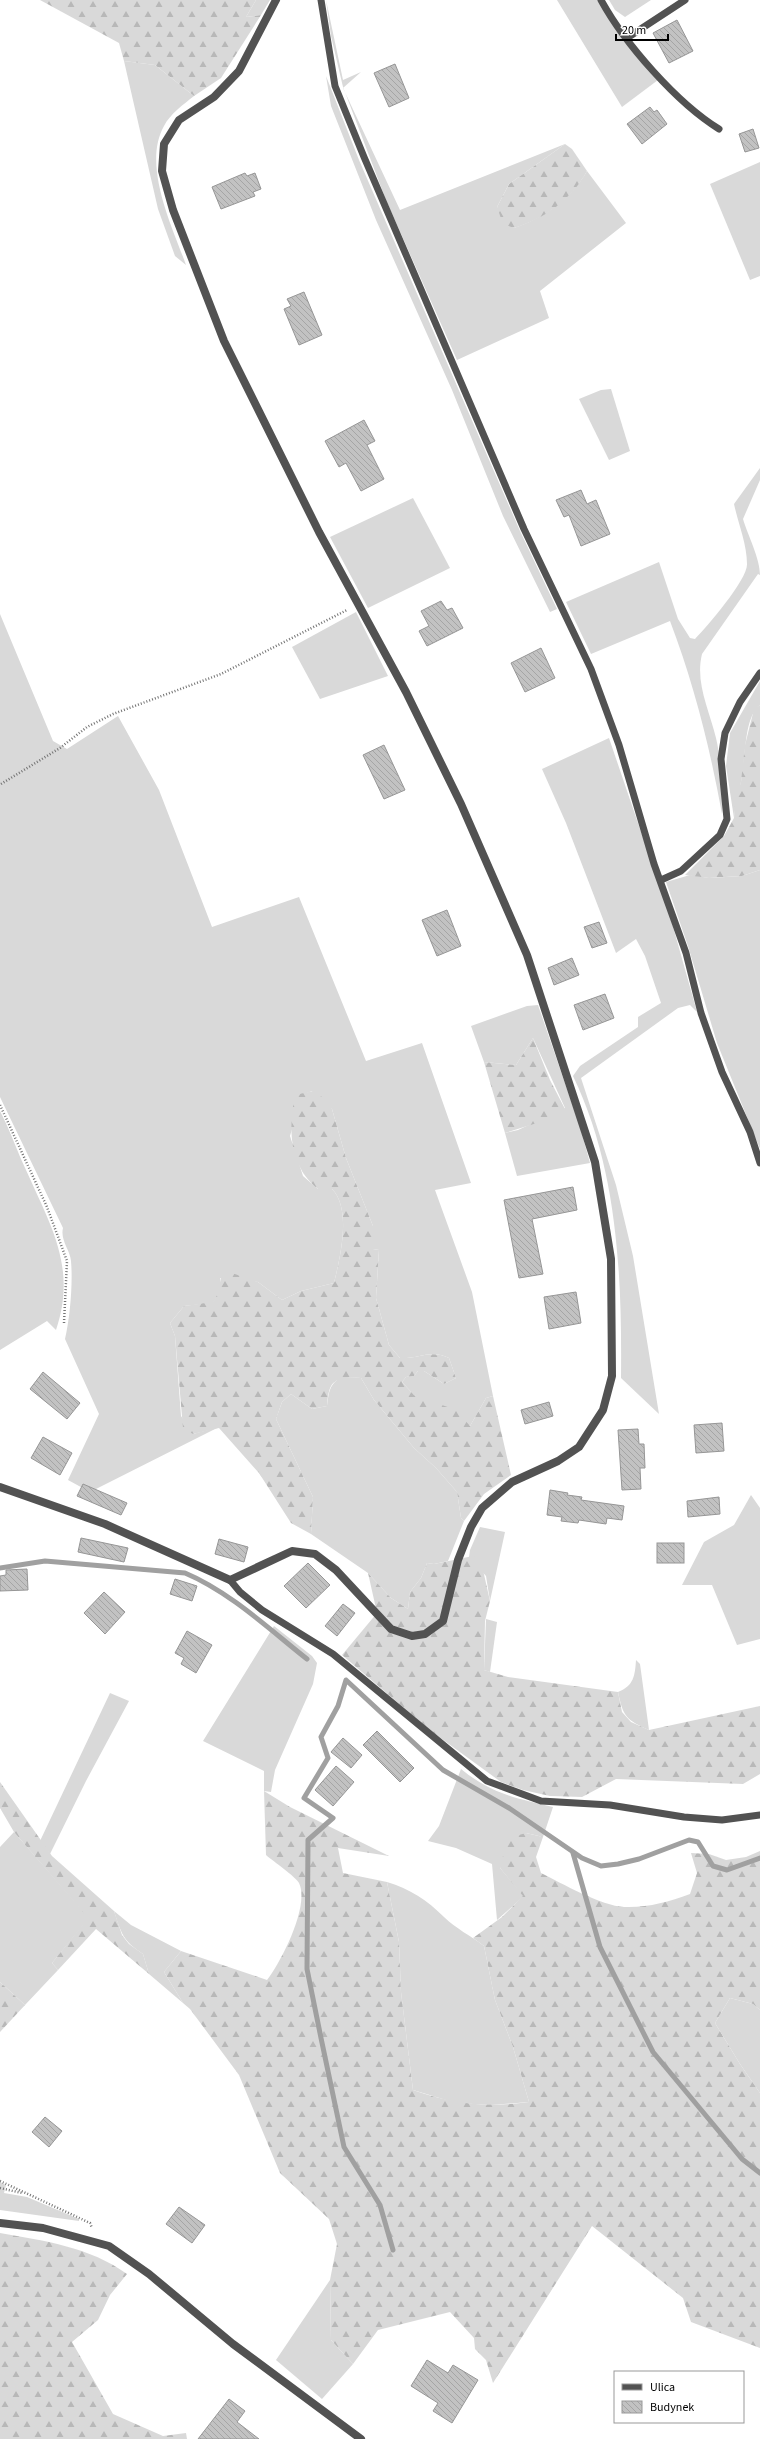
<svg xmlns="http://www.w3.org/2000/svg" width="760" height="2439" viewBox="0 0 760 2439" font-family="'Source Sans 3',sans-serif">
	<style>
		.grass { fill: #d9d9d9 }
		.forest { fill: url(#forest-firs) }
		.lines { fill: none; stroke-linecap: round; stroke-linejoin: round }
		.stream { stroke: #a0a0a0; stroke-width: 5 }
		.building { fill: url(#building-back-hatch); stroke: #969696 }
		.path { stroke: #747474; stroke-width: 2.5; stroke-dasharray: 1 2; stroke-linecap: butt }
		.service { stroke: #525252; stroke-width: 7 }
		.minor { stroke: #525252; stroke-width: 8 }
		.tertiary { stroke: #525252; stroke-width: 8 }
	</style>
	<defs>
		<pattern id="forest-firs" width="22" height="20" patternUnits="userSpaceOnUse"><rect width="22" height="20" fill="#d9d9d9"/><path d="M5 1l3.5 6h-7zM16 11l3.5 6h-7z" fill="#b8b8b8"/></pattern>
		<pattern id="building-back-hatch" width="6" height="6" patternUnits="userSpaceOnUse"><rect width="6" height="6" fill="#c2c2c2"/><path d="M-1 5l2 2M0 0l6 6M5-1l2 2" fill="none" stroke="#a5a5a5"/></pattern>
	</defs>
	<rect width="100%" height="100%" fill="#fff"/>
	<g class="grass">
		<polygon points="256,0 270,0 261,15 246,17"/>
		<path d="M 326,0 L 343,80 L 361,72 L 343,88 L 400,210 L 565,144 L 509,184 L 497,207 L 514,228 C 544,218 571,199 587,171 L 626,223 L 540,291 L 549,318 L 457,360 L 386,200 L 343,87 L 331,36 Z"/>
		<polygon points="557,0 599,0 620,35 658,80 622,107"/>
		<polygon points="609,0 651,0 625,17 615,10"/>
		<path d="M 124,61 L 155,65 L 194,96 C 184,104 170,114 164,126 C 142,165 172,226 186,265 L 175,256 L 158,209 Z"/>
		<polygon points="326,76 359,160 520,531 557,609 550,612 503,516 452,390 376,220 331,106"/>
		<polygon points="760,162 760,276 750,280 710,184"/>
		<polygon points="611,389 630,451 609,460 579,399 601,390"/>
		<path d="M 760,468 L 760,480 L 743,519 C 748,536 760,558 760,575 L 758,574 L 702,654 C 695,683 709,709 716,738 C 721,758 721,784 723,805 L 722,814 C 710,748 694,684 670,621 L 591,654 L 566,602 L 659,562 L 678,619 L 690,638 L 695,639 C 707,627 748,579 747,564 C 747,544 738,523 734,504 Z"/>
		<polygon points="413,498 450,568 368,608 330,537"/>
		<polygon points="356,612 388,676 320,699 292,647"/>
		<path d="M 0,614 L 53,741 L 67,749 L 118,716 L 159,790 L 212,927 L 299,897 L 366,1061 L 422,1043 L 471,1183 L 435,1190 L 472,1292 L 493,1396 L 486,1398 L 470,1426 L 414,1395 L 402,1382 L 406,1377 L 414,1376 L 418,1371 L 424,1371 L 444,1384 L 456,1378 L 449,1358 C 431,1349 418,1359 400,1358 L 389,1345 L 376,1298 L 379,1250 L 373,1249 L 373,1226 L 346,1158 L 332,1109 L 312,1091 L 302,1095 L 290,1136 L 303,1176 L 318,1189 L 332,1189 C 352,1209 340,1258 334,1283 L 301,1291 L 282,1300 L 258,1282 L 220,1278 L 220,1292 L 213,1303 L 184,1306 L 170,1323 L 175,1336 L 181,1416 L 193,1434 L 219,1427 L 90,1492 L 68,1480 L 99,1414 L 65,1339 C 70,1318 73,1283 71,1261 C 70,1250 60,1240 63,1228 L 0,1097 Z"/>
		<path d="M 760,681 L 760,705 C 743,718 746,761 741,782 C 739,795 735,805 734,818 L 726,766 L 730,733 Z"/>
		<path d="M 609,738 L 672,923 L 697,1012 L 690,1005 L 678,1008 L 581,1078 L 616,1185 L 633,1256 L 659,1414 L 621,1378 C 622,1277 618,1169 573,1076 L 580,1066 L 638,1027 L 638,1017 L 661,1003 L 645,956 L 636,939 L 616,953 L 566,823 L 542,769 Z"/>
		<polygon points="760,870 760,1149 717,1043 688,946 666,882 690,875 709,878 742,876"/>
		<polygon points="538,1005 580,1127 590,1163 517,1176 505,1133 518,1130 565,1108 533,1038 516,1065 484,1062 471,1026 527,1006"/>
		<path d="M 0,1111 C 10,1130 17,1151 26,1170 C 51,1226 77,1268 56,1330 L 47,1321 L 0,1350 Z"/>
		<path d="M 341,1377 L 361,1378 L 374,1400 L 414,1448 L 436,1468 L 457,1492 L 461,1518 L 464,1521 L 448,1561 L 434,1564 L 427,1563 L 421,1578 L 410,1592 L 408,1609 L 391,1598 L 368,1573 L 311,1534 L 313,1497 L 276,1419 L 282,1402 L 291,1394 L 312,1409 L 327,1406 C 329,1392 329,1385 341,1377 Z"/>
		<polygon points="751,1495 760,1508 760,1639 737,1645 712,1585 682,1585 704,1542 734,1525"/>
		<polygon points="480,1527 505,1532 490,1601 486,1576 469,1557 470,1550"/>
		<polygon points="486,1619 497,1622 490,1672 484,1670"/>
		<polygon points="274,1626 312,1656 317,1663 313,1684 275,1770 271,1792 264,1791 264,1771 203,1741"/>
		<path d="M 636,1660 L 640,1664 L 649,1730 C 626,1720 623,1716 618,1692 C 634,1686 635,1675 636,1660 Z"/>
		<polygon points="110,1693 129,1701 86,1781 50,1854 40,1841"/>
		<path d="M 461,1769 C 492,1794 515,1798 553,1807 L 543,1837 L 526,1833 L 500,1868 L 524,1896 L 497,1920 L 492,1864 L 456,1848 L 428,1841 L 439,1826 Z"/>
		<polygon points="14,1832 89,1918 52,1963 58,1970 25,2005 0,1982 0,1847"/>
		<path d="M 387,1882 C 410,1889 427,1900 444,1917 C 455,1928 471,1936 484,1946 L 495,2000 L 513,2047 L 529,2102 L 491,2105 L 456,2103 L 413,2090 L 401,1992 L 399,1942 Z"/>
		<path d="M 114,1911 L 131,1925 L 181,1951 L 164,1972 L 183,2003 L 149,1974 L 143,1954 C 123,1941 121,1933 114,1911 Z"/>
		<polygon points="730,1998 753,2004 760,2010 760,2093 740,2064 715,2023"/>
		<polygon points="0,2182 6,2185 4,2193 27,2197 79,2219 79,2221 0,2210"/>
		<polygon points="330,2280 331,2340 353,2364 322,2399 276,2360"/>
	</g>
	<g class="forest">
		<polygon points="40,0 256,0 246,17 261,15 221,78 194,96 155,65 124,61 119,43"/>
		<path d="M 565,144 L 572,149 L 587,171 C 572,199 544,219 514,228 L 503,224 L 497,207 L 509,184 Z"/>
		<polygon points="760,705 760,870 742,876 709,878 685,875 724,836 734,818 735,802 741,782 745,745 754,709"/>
		<polygon points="533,1038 550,1080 565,1109 553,1118 505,1133 484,1062 516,1065"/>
		<path d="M 313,1091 L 328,1101 L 332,1109 L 346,1158 L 373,1226 L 373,1249 L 379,1250 L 376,1298 L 389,1345 L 400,1358 C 418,1359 431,1349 449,1358 L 456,1378 L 444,1384 L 424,1371 L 418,1371 L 414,1376 L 406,1377 L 402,1382 L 414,1395 L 456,1410 L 470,1426 L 486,1398 L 493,1396 L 511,1475 L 484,1494 L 464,1521 L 461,1518 L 457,1492 L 436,1468 L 414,1448 L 374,1400 L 361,1378 C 335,1377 329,1379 327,1406 L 312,1409 L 291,1394 L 282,1402 L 276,1419 L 313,1497 L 311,1534 L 291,1523 L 259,1473 L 219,1428 L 193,1434 L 183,1428 L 175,1336 L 170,1323 L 184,1306 L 213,1302 C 222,1290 218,1283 223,1270 L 258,1282 L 282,1300 L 301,1291 L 334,1283 C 340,1258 352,1209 332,1189 L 318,1189 C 289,1166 288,1130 295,1095 Z"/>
		<polygon points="473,1556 481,1561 490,1601 485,1621 484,1670 508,1677 618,1692 622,1712 631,1722 649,1730 760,1706 760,1774 743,1784 616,1779 582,1797 550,1796 523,1790 501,1782 431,1731 342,1655 377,1613 368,1573 391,1598 408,1609 410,1592 421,1578 427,1563 434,1564"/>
		<polygon points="0,1782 52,1856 114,1911 122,1935 129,1944 143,1954 149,1974 96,1929 58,1970 52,1963 88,1918 14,1832 0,1808"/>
		<path d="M 264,1791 L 290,1807 L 389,1856 L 338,1848 L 343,1873 L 387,1882 L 399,1942 L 401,1992 L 413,2090 C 454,2104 485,2108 529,2102 L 513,2047 L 495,2000 L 484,1946 L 473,1938 L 502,1917 L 523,1896 L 500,1868 L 504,1852 L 512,1837 L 526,1833 L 543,1837 L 536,1857 L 541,1873 C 561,1883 602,1906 624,1907 C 647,1908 668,1902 690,1894 L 697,1873 L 691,1853 L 709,1854 L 726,1860 L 746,1857 L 760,1851 L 760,2010 L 753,2004 L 730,1998 L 715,2023 L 740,2064 L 760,2093 L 760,2348 L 691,2322 L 683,2298 L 592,2226 L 493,2383 L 486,2360 L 475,2349 L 474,2338 L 450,2312 L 378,2330 L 353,2364 L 331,2340 L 330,2280 L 337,2244 L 329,2219 L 280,2173 L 239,2075 L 190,2009 L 183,2003 L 164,1972 L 181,1951 L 267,1980 C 281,1962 310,1906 299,1883 C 295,1876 274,1862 266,1855 Z"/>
		<polygon points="0,1982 25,2005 0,2032"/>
		<path d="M 0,2233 C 45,2241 90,2247 127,2274 L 110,2295 L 98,2320 L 72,2342 L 113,2414 L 163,2436 L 186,2433 L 187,2439 L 0,2439 Z"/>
	</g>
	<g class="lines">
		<g class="stream">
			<path d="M 0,1568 L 45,1561 L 185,1573 C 230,1592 269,1629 307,1659"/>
			<polyline points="573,1853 600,1947 653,2052 742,2159 760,2173"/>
			<polyline points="393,2250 380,2205 344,2147 321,2038 307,1969 308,1840 333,1818 304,1798 328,1758 321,1737 338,1706 346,1680 443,1770 509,1808 582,1858 601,1866 618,1864 639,1859 689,1840 698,1842 713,1866 727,1870 760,1858"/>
		</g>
	</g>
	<g class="building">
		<polygon points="677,20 693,51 669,63 653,33"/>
		<polygon points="395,64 409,98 389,107 374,73"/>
		<polygon points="650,107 654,112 657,110 667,124 642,144 627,124"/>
		<polygon points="753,129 759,148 745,152 739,134"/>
		<polygon points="245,173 247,176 255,173 261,189 253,192 255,196 221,209 212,187"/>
		<polygon points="304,292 322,335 299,345 284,309 291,306 287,299"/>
		<polygon points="364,420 375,441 367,445 384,479 361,491 346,463 339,467 325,441"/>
		<polygon points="581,490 587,504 596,500 610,534 581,546 569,515 564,517 556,500"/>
		<polygon points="441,601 447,610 452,608 463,628 427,646 419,631 429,626 421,611"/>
		<polygon points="541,648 555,678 525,692 511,663"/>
		<polygon points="384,745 405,790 384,799 363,755"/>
		<polygon points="447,910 461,946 437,956 422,920"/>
		<polygon points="599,922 607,943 592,948 584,927"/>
		<polygon points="572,958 579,975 554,985 548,968"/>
		<polygon points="605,994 614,1018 583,1030 574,1005"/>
		<polygon points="573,1187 577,1210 532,1219 543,1274 519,1278 504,1200"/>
		<polygon points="576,1292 581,1323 549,1329 544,1297"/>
		<polygon points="43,1372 80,1403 67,1419 30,1389"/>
		<polygon points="549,1402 553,1416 525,1424 521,1410"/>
		<polygon points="722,1423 724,1451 696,1453 694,1425"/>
		<polygon points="638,1429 639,1444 644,1444 645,1468 640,1468 641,1489 622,1490 618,1430"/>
		<polygon points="43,1437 72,1453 60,1475 31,1458"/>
		<polygon points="83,1484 127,1503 121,1515 77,1496"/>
		<polygon points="550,1490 568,1493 567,1495 582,1497 581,1500 624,1506 622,1520 607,1518 606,1524 579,1520 578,1523 561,1521 562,1517 547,1515"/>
		<polygon points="719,1497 720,1514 688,1517 687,1501"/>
		<polygon points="81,1538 128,1548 124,1562 78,1552"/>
		<polygon points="219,1539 248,1547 244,1562 215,1554"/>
		<rect x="657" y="1543" width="27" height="20"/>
		<polygon points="308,1563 330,1585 306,1608 284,1586"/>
		<polygon points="27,1569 28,1590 0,1591 0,1576 6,1575 6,1570"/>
		<polygon points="175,1579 197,1586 192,1601 170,1594"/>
		<polygon points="104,1592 125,1612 105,1634 84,1613"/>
		<polygon points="343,1604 355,1613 337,1636 325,1626"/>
		<polygon points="187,1631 212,1645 196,1673 181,1664 184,1658 175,1653"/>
		<polygon points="377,1731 414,1768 400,1782 363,1745"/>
		<polygon points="343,1738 362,1755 351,1768 331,1752"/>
		<polygon points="336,1766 354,1782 333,1806 315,1790"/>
		<polygon points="45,2117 62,2131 49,2147 32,2132"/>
		<polygon points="179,2207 205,2225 192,2243 166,2224"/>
		<polygon points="427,2360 448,2373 453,2365 478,2380 452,2423 433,2411 438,2403 411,2386"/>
		<polygon points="229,2399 245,2411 237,2422 259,2439 198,2439"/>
	</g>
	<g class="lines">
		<g class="path">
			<polyline points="1,784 60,748 87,727 113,714 221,674 347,610"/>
			<polyline points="0,1105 47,1207 67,1261 64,1323"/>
			<polyline points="0,2181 90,2223 92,2228"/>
			<polyline points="0,2188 22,2193"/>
		</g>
		<g class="service">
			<polyline points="321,0 335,86 364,157 524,529 591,669 619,745 654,864 686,953 701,1013 722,1072 750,1132 760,1163"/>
			<path d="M 601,0 C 625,44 677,103 719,129"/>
			<polyline points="627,38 685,0"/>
			<polyline points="661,880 681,871 720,835 727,819 721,759 725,733 740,702 760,673"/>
			<polyline points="230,1580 240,1592 262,1610 333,1654 487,1781 541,1801 610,1805 684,1817 722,1820 760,1815"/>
		</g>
		<polyline class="minor" points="0,1487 105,1524 230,1580 292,1551 315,1554 336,1570 391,1629 412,1636 425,1634 443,1621 458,1560 471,1527 482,1508 512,1482 558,1461 579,1447 603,1410 612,1376 611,1259 595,1162 527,955 461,804 406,692 319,532 224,341 173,210 162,171 164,144 179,120 214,97 239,71 276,0"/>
		<polyline class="tertiary" points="0,2223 43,2228 109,2246 149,2274 233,2344 361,2439"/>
	</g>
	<rect x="614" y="2371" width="130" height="52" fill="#ffffff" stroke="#999999"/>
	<rect x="622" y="2384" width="20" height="6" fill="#525252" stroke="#999999"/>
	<text x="650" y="2391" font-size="12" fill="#000000">Ulica</text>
	<rect x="622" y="2401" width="20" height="12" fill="url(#building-back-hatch)" stroke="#999999"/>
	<text x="650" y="2411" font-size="12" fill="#000000">Budynek</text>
	<path d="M616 34v6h52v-6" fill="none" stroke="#000000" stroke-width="2"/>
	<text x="622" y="34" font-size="12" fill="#000000" stroke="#ffffff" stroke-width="3" paint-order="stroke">20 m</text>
</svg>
